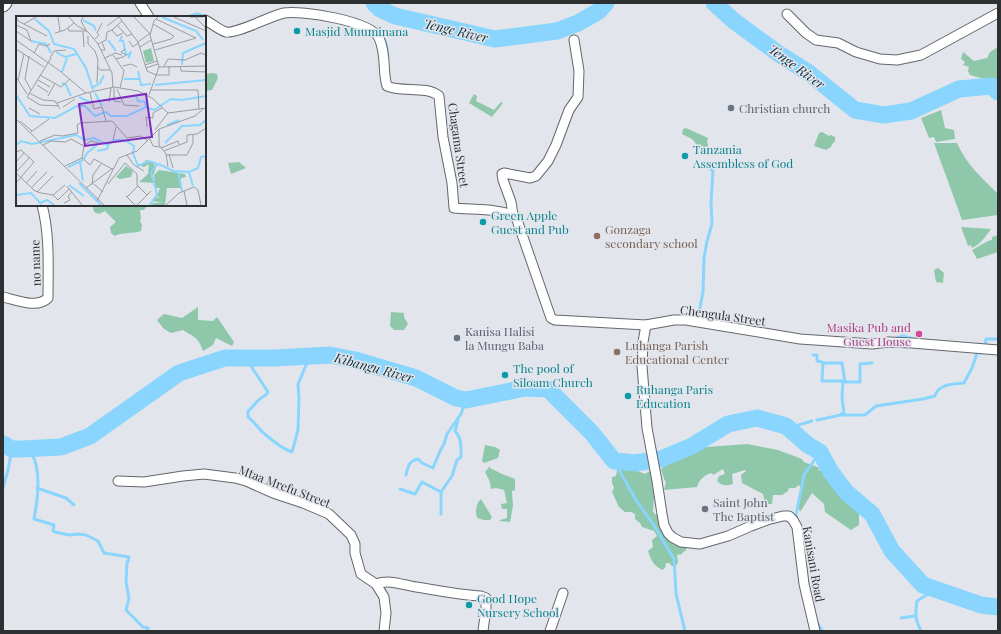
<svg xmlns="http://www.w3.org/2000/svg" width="1001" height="634" viewBox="0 0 1001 634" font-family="'Playfair Display',serif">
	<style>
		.green { fill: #8ec7aa }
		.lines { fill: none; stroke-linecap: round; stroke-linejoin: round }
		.stream { stroke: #89d5fd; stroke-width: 3 }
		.river { stroke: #89d5fd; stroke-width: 17 }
		.street-casing { stroke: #63676c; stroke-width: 11 }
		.secondary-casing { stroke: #63676c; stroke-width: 15 }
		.street { stroke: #fff; stroke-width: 9 }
		.secondary { stroke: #fff; stroke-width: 13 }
		.culture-dot { fill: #0f9aa8; stroke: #e2e6ec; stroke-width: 1.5 }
		.worship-dot { fill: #6b7280; stroke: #e2e6ec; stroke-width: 1.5 }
		.education-dot { fill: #8d6e63; stroke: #e2e6ec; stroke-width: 1.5 }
		.hotel-dot { fill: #d1479c; stroke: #e2e6ec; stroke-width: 1.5 }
		.labels { text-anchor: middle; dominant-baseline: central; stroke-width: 3; stroke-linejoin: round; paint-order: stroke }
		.culture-label { font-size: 12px; fill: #0d838f; stroke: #e2e6ec; text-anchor: start }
		.worship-label { font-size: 12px; fill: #5b616d; stroke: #e2e6ec; text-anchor: start }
		.street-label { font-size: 12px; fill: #2d2f31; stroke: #e2e6ec }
		.education-label { font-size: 12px; fill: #785e54; stroke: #e2e6ec; text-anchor: start }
		.hotel-label { font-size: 12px; fill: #b23c85; stroke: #e2e6ec; text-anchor: end }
		.water-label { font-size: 13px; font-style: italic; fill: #0d3040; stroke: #e2e6ec }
		.inset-river { fill: none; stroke: #89d5fd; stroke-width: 2 }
		.inset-road { fill: none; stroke: #9a9da1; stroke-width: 1 }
		.view { fill: #7b2cbf; fill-opacity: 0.15; stroke: #7b2cbf; stroke-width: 2 }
		.inset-edge { fill: none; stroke: #2d2f31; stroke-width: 2 }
	</style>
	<rect width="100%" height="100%" fill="#e2e6ec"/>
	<g class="green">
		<polygon points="998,47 998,85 995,81 988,80 970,75 968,71 969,67 963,65 965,62 961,59 963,52 974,61 987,58 990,52"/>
		<polygon points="212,73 217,74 218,78 212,90 205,91 205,74"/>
		<polygon points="474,94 477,96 476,101 494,110 501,102 503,103 492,117 469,103"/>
		<polygon points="941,110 945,128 954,130 955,139 936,142 934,137 929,138 921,118"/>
		<polygon points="686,128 708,138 707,142 708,144 708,148 697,145 692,139 682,134 683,129"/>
		<polygon points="822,132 829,136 831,135 835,137 835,141 832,144 831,147 826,150 814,146 819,133"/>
		<path d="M 934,143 L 957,143 C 966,164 982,178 998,194 L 998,215 L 962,220 Z"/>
		<polygon points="239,162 246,168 231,174 228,163"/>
		<path d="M 94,205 L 114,205 L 116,206 L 129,207 L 130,205 L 148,205 L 144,210 L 140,210 L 141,218 L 140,221 L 142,225 L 141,231 C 133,234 121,232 115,236 L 111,233 L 110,227 L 116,222 L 105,211 L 99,214 L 94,212 L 93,208 Z"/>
		<path d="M 961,227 L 991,229 C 985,237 981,244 972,248 L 971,245 L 968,246 Z"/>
		<polygon points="998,235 998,252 977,259 972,250 988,241 992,240 992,237"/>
		<polygon points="938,268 944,273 943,283 936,282 934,270"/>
		<path d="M 198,307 L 198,320 L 213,321 L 217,317 L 234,342 L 232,346 L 216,338 L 213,345 L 203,351 C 199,338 194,337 183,330 L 171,333 L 164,329 L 157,320 L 164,314 L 182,318 Z"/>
		<polygon points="391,312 404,313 404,317 408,324 404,330 394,330 390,326"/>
		<path d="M 747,444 L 778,450 L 802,459 L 804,462 L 820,468 L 818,470 L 824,471 L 859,513 L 859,525 L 851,530 L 825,512 L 824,504 L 812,493 L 800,512 L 798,506 L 801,488 L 799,485 L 795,488 L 789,488 L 788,491 L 782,495 L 773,495 L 772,504 L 765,504 L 763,494 L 742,483 L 741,475 L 746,471 L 745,470 L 732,474 L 733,484 C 726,486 722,486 717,481 L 719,476 L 725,474 L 723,469 L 713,475 L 712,473 C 705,474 698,481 697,487 L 664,490 L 666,482 L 664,479 L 661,469 L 679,456 L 692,452 L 694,448 Z"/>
		<polygon points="485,445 495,447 500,450 498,458 484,463 482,461"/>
		<path d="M 621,464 L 645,474 L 650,471 L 652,473 L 658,494 L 654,497 L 653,512 L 656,515 L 662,513 L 660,521 L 687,548 L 686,550 L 680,555 L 678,554 L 677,555 L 678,562 L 676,566 L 672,566 L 669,563 L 666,563 L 665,568 L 662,570 C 653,565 651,560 648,551 L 653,547 L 652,540 L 657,536 L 654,531 L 642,527 L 640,523 L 635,519 L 635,514 L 631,512 L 625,512 L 619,507 L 612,492 L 614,488 L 612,483 L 612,477 L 616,476 L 617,471 L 616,467 Z"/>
		<polygon points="490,466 490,468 502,474 515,479 515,490 512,491 513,506 510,522 499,521 500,520 507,518 507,509 502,509 501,504 507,503 504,490 496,488 491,489 490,482 485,472"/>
		<path d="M 481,499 L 492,517 L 490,520 L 484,520 L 477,518 C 475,512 476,503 481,499 Z"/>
	</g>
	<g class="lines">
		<g class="stream">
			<polyline points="186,17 197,14 207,17"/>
			<polyline points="578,23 578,30"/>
			<path d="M 376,30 C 386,36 387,46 388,57"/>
			<polyline points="991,86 998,79"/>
			<polyline points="701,319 698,318 703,292 704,258 707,241 712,224 711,203 713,171 708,167"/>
			<polyline points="894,339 903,336 915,339"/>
			<polyline points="984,346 985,346 986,339 998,339"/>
			<polyline points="813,355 817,355 817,361 822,362 823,363"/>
			<path d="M 247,358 L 249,363 L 268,392 C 266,396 263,396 260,399 C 255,402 253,408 248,411 L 248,417 C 255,422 259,430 266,435 C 274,442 283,449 292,452 L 298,430 L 299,399 L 298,384 L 310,356"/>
			<polyline points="841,414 844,413 842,398 843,381 822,381 823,363 842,363 845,382 860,382 860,364 872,363"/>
			<path d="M 817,420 L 841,415 L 865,415 L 876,406 L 923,399 L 935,396 C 938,384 954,384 964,383 L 972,368 L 977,353 L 984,353"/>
			<polyline points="786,426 792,427 812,421"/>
			<path d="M 30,450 C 42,469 38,497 34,519 L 54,525 L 53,531 L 55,532 L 69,535 L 79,534 L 86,535 L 98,541 L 104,553 L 129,557 L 128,562 L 127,562 L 126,582 L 129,598 L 126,610 L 143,627 L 148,628 L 147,631"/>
			<polyline points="614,461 636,500 655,527 674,559 676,594 685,631"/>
			<path d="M 406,475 C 408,466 409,461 418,459 L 422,463 L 433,468 L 440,451 L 444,444 L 447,434 L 461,414 L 466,400"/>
			<polyline points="3,488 8,470 12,449"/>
			<polyline points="37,488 66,498 74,505"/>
			<polyline points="400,489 415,494 422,482 441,492"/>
			<path d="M 441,514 L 441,492 L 452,476 L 457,460 L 461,457 C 461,448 462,438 455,431 L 458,420"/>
			<polyline points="797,519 796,515 804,475 820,452"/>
			<polyline points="901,618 915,616"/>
			<polyline points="817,622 822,631"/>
			<path d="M 921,631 C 915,619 915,615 917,601 L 936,589"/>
		</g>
		<g class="river">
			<polyline points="374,3 380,9 395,16 495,39 557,31 578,23 599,11 606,3"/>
			<polyline points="714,3 734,21 779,54 809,73 855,110 884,115 911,111 959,89 991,86 998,92"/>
			<polyline points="3,444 12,449 22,449 61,447 90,436 179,373 225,358 275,358 330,355 355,360 416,378 456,398 466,400 525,388 548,389 592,433 614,461 635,463 661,459 692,446 728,424 757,418 786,426 808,445 820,452 831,472 846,492 872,514 892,551 923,585 981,605 998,607"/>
		</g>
		<defs>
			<g id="street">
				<polyline points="140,3 149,17"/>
				<polyline points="787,14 806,33 816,40 838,43 856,52 880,59 897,60 921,55 998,13"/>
				<path d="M 205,20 C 211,23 221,31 226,32 C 237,34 270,16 284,13 C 302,10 371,21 379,38 C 387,56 382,70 387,86 C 401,93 426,85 439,96 L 443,137 L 452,183 L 454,208 C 473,210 500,208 516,217 L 551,318 L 555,320 L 646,325 L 674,320 L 686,320 L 800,339 L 872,344 L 889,342 L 912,343 L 998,350"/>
				<polyline points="513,215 511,202 503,180 502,174 504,173 530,178 536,176 548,161 556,145 569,110 578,97 579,71 574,40"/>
				<path d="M 3,297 C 16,300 37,309 48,298 C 48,267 50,235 42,205"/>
				<polyline points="646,325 643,342 642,366 647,428 657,481 662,514 664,525 668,533 672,537 681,542 700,544 728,536 751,526 767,520 783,516 789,516 793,520 797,527 804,584 815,631"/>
				<polyline points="118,481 144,482 183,476 204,474 235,478 246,481 273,493 303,503 329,514 351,535 355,544 355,553 361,574 376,584 384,597 386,613 384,631"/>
				<path d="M 376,584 C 390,579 402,585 416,587 C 437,590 459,595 481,596 L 486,598 L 486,608 L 483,631"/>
				<polyline points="550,631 563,593"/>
			</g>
			<polyline id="secondary" points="3,5 5,3"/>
		</defs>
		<use href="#street" class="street-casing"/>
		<use href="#secondary" class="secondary-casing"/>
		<use href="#street" class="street"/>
		<use href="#secondary" class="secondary"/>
	</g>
	<g class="culture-dot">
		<circle cx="297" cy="31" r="4"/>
		<circle cx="685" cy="156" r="4"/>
		<circle cx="483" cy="222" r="4"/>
		<circle cx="505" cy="375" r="4"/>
		<circle cx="628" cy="396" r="4"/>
		<circle cx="469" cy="605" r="4"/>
	</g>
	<g class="worship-dot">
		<circle cx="731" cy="108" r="4"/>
		<circle cx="457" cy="338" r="4"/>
		<circle cx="705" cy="509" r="4"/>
	</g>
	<g class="education-dot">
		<circle cx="597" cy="236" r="4"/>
		<circle cx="617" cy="352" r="4"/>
	</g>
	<circle class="hotel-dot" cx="919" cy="334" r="4"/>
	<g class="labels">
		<g class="culture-label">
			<text x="305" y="31">Masjid Muuminana</text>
			<text x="693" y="149">Tanzania<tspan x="693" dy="14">Assembless of God</tspan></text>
			<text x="491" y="215">Green Apple<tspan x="491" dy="14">Guest and Pub</tspan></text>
			<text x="513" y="368">The pool of<tspan x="513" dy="14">Siloam Church</tspan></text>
			<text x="636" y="389">Ruhanga Paris<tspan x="636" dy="14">Education</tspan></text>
			<text x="477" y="598">Good Hope<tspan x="477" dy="14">Nursery School</tspan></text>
		</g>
		<g class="worship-label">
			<text x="739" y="108">Christian church</text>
			<text x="465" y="331">Kanisa Halisi<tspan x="465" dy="14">la Mungu Baba</tspan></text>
			<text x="713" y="502">Saint John<tspan x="713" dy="14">The Baptist</tspan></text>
		</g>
		<g class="street-label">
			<text transform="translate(459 145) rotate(82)">Chagama Street</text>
			<text transform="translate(35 263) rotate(-92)">no name</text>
			<text transform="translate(723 315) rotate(8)">Chengula Street</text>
			<text transform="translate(285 486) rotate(21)">Mtaa Mrefu Street</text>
			<text transform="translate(814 564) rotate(80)">Kanisani Road</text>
		</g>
		<g class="education-label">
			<text x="605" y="229">Gonzaga<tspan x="605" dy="14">secondary school</tspan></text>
			<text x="625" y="345">Luhanga Parish<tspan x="625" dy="14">Educational Center</tspan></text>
		</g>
		<g class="hotel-label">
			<text x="911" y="327">Masika Pub and<tspan x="911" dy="14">Guest House</tspan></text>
		</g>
		<g class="water-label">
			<text transform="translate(456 30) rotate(13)">Tenge River</text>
			<text transform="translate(797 66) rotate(36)">Tenge River</text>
			<text transform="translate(374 367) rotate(15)">Kibangu River</text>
		</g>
	</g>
	<g transform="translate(16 16)">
		<rect width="190" height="190" fill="#e2e6ec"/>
		<path d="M 135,32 L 138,45 L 130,47 L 127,35 ZM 130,144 L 136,146 L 140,151 L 137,160 L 139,166 L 138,159 L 143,154 L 169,158 L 170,161 L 165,162 L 165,172 L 151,172 L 149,189 L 136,189 L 137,187 L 146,187 L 137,185 L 140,181 L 145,182 L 141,180 L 144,172 L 139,172 L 137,167 L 123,166 L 132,158 L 133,148 L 128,151 L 125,150 ZM 110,150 L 117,155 L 115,161 L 104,163 L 100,161 Z" fill="#8ec7aa"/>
		<path class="inset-river" d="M 146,1 L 180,15 L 187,24M 19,3 L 33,15 L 38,28 L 58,33 L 70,52 L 77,74M 67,4 L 78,10 L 80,15M 106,20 L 104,25 L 107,25 L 110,38M 92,24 L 100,35M 15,25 L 30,28 L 35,37M 40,36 L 49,41 L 60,38M 110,39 L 113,38 L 113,42 L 115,35M 166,49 L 167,37 L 190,27M 122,55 L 125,69 L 135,68M 46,56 L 51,42M 108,63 L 123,63M 46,67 L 50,69 L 55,80M 139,69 L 190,64M 76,72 L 84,67 L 88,59M 79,77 L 86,90M 0,79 L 14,100 L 39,102 L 61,90 L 69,90 L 79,100 L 90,96 L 95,100 L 111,100 L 130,91 L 138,94 L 155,83 L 166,84 L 190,80M 120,80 L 122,85 L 129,86 L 130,91M 63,81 L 75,87M 151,109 L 163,104M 149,127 L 166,110 L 184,109 L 190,104M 0,129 L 5,125 L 16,128 L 60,119 L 69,124 L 78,122 L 92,129 L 98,124 L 109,124 L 118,130 L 117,137 L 122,150 L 133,145 L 141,148M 81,135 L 91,133 L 92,129M 68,143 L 71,137 L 81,129M 64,146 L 67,165M 52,151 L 67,144M 162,155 L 166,175M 173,156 L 177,170M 63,167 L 85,189M 53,169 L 68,180M 0,179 L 15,177 L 26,189M 24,187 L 31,184 L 38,189M 134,189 L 141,178 L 135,157 L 139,150 L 143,148 L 157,155 L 173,156 L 182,152 L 185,141 L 190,140"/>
		<path class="inset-road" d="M 0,1 L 2,5 L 31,20M 42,1 L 44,15M 53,1 L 60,9 L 72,16 L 82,28 L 96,57 L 97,72M 67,1 L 65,5 L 70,14M 103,1 L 122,26 L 131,55 L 140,59M 118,1 L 134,18M 158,1 L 190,15M 174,1 L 187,1M 180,2 L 190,12M 106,5 L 96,14 L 101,20 L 107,17M 8,8 L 20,1M 0,9 L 11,14 L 15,25 L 0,15M 101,9 L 111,20 L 116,18M 91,10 L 103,1M 52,12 L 53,15 L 71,15M 67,16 L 68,31M 39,17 L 49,14 L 58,7M 72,20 L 72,28 L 79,35 L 82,44 L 81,67M 79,23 L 83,19 L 81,17 L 86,7M 0,24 L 44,55 L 70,77 L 98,71 L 122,75 L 136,82 L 152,97 L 190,92M 113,25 L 117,31 L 122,27M 122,26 L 133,18M 82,28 L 90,24 L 91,16 L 96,14M 137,28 L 155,23 L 158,20 L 137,8M 124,31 L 135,24M 0,33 L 28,51M 85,34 L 89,34 L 86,26M 139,34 L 180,22 L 140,3M 18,37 L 23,28 L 30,30 L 34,28M 97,39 L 100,43 L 107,41 L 110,39 L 105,36 L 109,33M 13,40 L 9,63 L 15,74M 34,42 L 38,35 L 50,34M 35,42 L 11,81 L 24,89 L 43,90M 89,42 L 99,37 L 106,39M 100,43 L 108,55 L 104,72M 129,49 L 141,45M 107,50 L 115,48 L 121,51M 148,50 L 152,43 L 169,44 L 185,37 L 190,39M 164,50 L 165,55 L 190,56M 82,51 L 84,54 L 94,54M 143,51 L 190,50M 130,52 L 142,48M 24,59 L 45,71 L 54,63M 140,59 L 153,59 L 153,50M 0,61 L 11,78M 2,64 L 8,38M 22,64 L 34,71M 21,69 L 32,76M 98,72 L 98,85 L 105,86M 101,73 L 108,89 L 123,90M 135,74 L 182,74 L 183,93M 13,77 L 27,84 L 39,85 L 44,93M 74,77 L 78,93 L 86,91 L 90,105M 133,79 L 143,51 L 134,19 L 138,5 L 142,1M 32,80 L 39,67M 93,86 L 95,72M 41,87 L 70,77M 47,91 L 59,83M 13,92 L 24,98M 0,103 L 88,189M 4,105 L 16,115M 131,111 L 130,101 L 137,102 L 137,97 L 146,92M 143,113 L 143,129 L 151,139 L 171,139 L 177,127 L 177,118M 139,114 L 152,97M 15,116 L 33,103M 134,123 L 137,130 L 144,131M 97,124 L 100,111M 24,125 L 39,119 L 46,120 L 62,117 L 61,109 L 64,107 L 96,105 L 111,122 L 125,120 L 132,125M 27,129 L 35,125 L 50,126 L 55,123 L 68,130M 68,130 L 75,125 L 83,127M 145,132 L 162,125 L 163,128M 148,135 L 171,126 L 171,119 L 181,118 L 190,112M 0,136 L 5,134 L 18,146 L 0,167M 150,138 L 152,151M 153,138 L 157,152M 111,139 L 118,149 L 128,155M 66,142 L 74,149 L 78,143 L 96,153M 0,146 L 8,137M 49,150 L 66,142 L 68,130M 0,156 L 14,141M 0,157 L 19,175 L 25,177 L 37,179 L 49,169M 10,167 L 21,155M 78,168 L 87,176M 92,168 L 109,147 L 121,158 L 121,169 L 131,179M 76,169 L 77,159 L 85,148M 51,170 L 66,189M 15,172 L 31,156M 70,172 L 97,152M 168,175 L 171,189M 21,176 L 37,160M 37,179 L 42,184 L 53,173M 110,180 L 119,189M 111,181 L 122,170M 81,185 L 103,142 L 121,135 L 143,113 L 179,100 L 187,93M 48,187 L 54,184 L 52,180 L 56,176M 121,189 L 135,175M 150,189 L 163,177 L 178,171 L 182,174 L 185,189"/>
		<path class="view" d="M 130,78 L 136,121 L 69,130 L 63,88 Z"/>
		<rect width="190" height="190" class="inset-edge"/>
	</g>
	<rect width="1001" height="634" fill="none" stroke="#2d2f31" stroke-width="8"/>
</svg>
